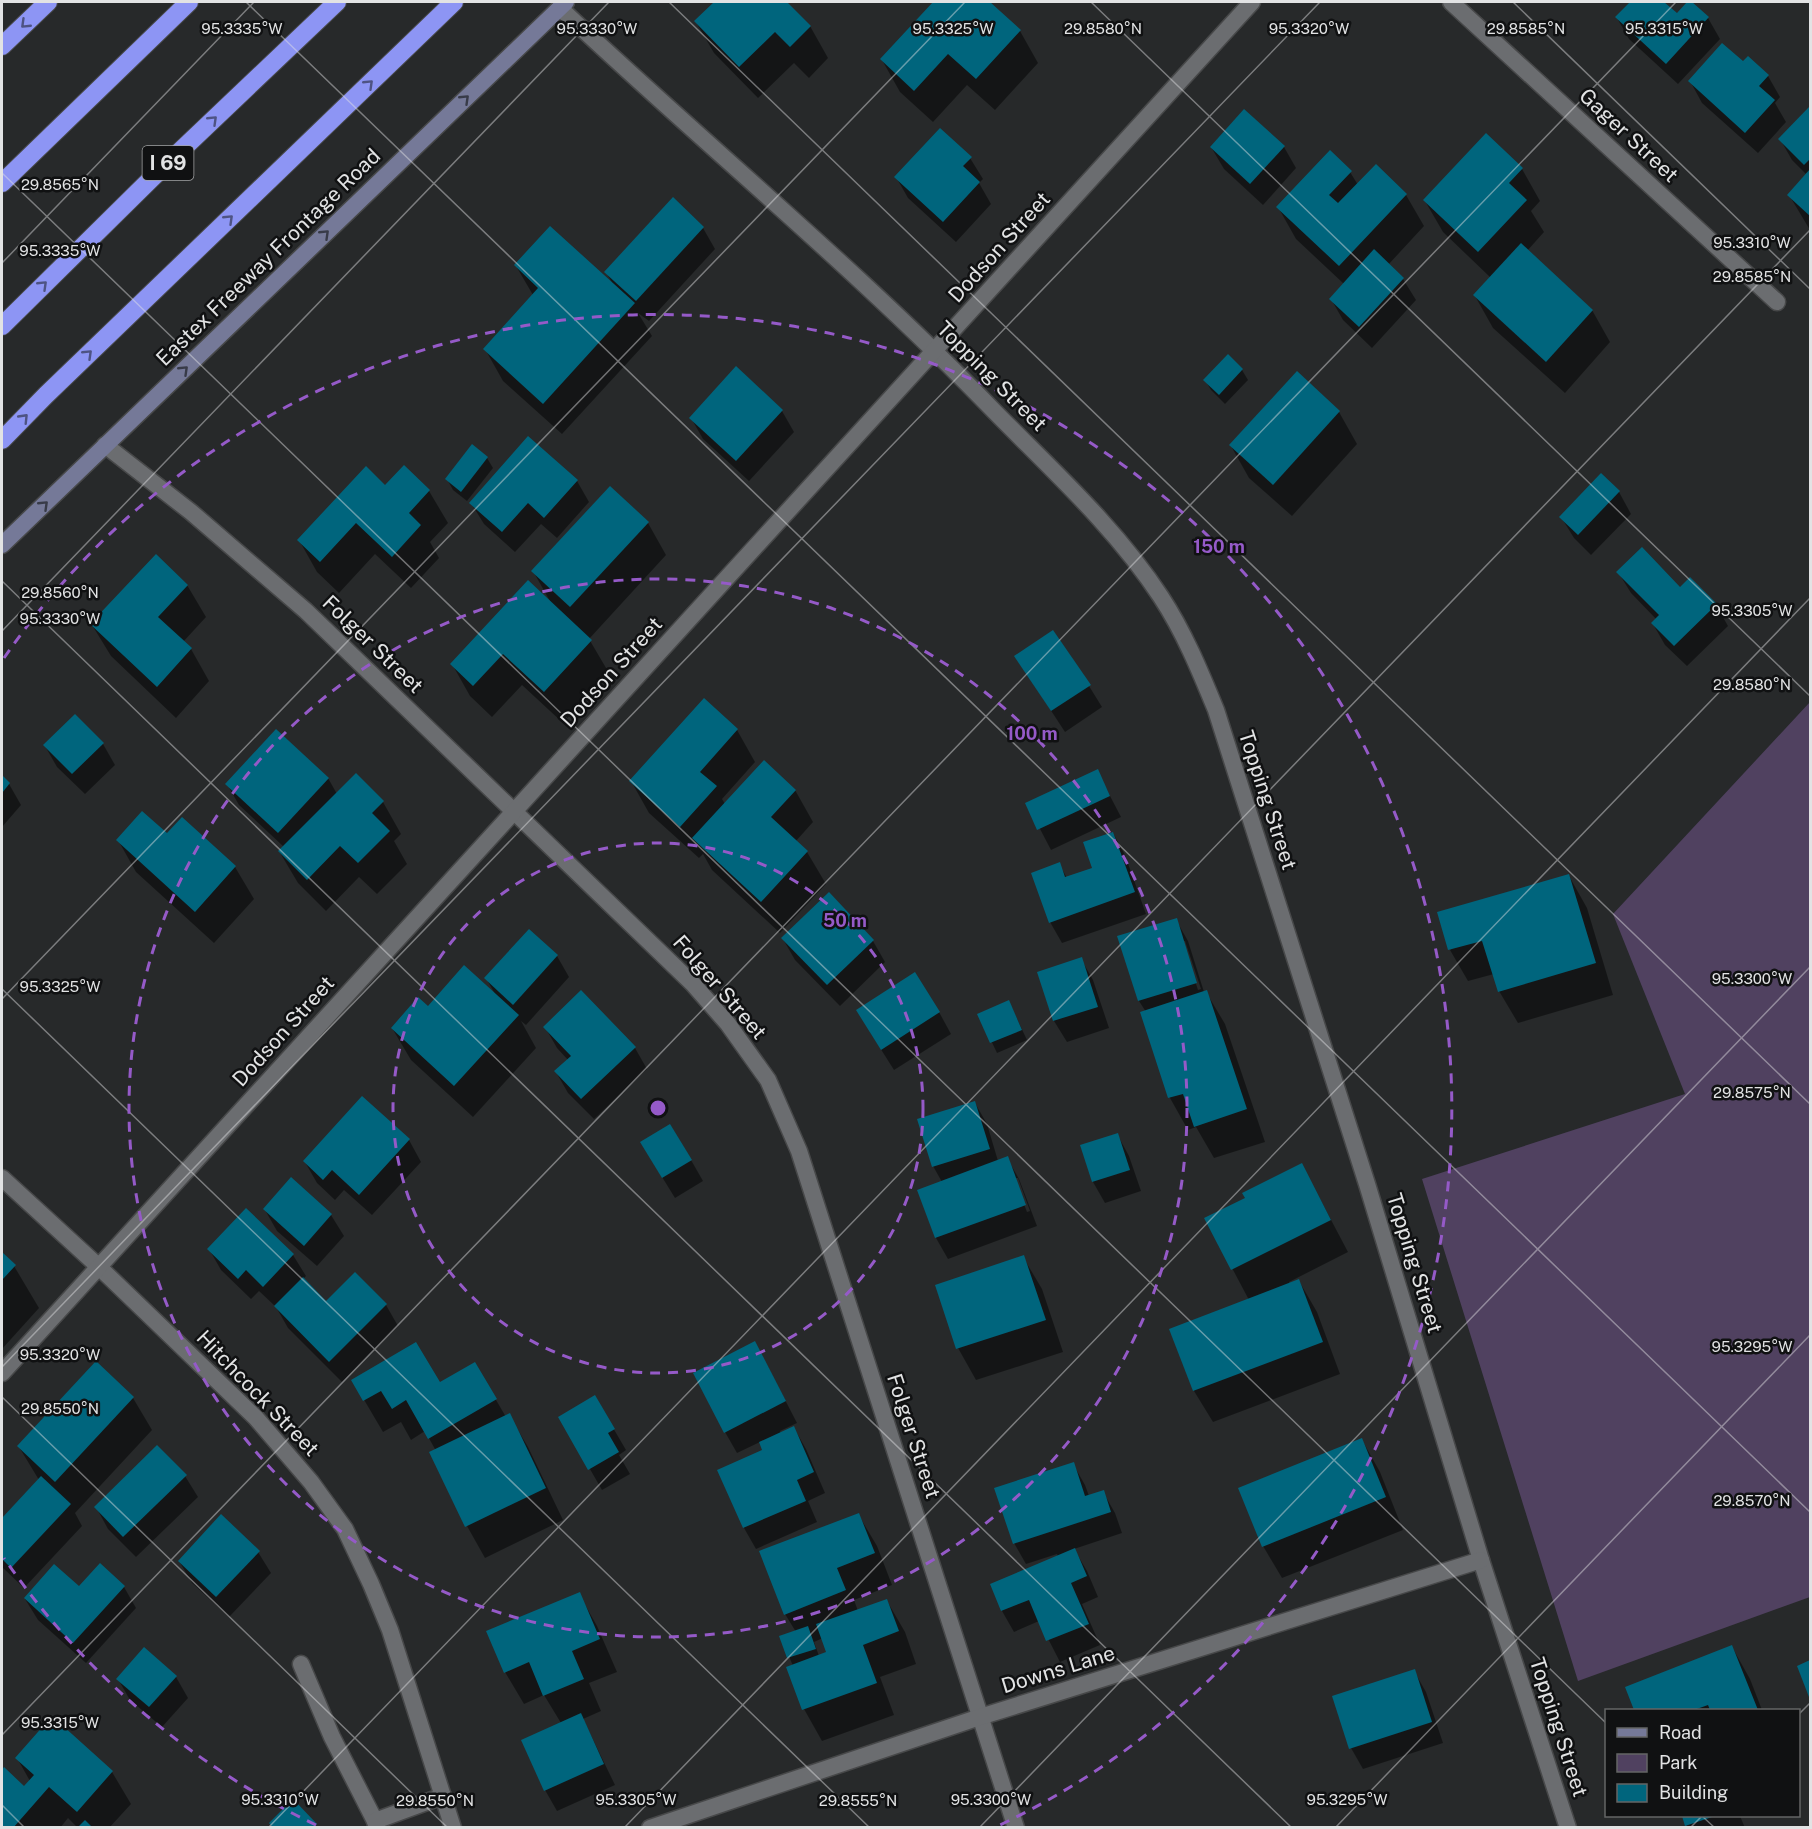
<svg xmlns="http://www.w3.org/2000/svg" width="1812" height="1829" viewBox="0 0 1812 1829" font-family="'Public Sans',sans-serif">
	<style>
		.green { fill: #504160 }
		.shadow { fill: #0007; fill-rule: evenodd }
		.building { fill: #00657d }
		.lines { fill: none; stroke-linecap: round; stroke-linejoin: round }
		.service-casing { stroke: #474849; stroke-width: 19 }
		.minor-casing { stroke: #474849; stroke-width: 19 }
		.secondary-casing { stroke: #474849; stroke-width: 19 }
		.motorway-casing { stroke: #474849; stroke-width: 20 }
		.service { stroke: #6b6d70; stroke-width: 16 }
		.minor { stroke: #6b6d70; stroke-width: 16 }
		.secondary { stroke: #757998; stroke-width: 16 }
		.motorway { stroke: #8d95f4; stroke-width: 18 }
		.oneway { stroke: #4e5383 }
		.oneway2 { stroke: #383b48 }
		.ticks { fill: none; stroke: #e2e3e4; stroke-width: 1.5; stroke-opacity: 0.45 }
		.ring { fill: none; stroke: #955ac8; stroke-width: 3; stroke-dasharray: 10 8 }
		.labels { text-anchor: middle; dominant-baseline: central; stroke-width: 5; stroke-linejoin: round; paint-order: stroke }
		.shield { fill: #101112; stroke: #a3a4a5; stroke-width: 1.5 }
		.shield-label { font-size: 20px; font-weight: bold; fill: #e2e3e4 }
		.street-label { font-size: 21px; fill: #e2e3e4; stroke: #101112 }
		.ticks-label { font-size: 15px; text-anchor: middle; fill: #e2e3e4; stroke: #101112; stroke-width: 5; stroke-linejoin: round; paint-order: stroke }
		.centre { fill: #955ac8; stroke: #101112; stroke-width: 3 }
		.ring-label { font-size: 18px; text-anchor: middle; font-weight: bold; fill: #955ac8; stroke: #101112; stroke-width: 5; stroke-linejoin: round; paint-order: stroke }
	</style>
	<rect width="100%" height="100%" fill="#27292a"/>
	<polygon class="green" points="1810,702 1810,1597 1578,1681 1422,1179 1685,1094 1613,914"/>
	<g class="shadow">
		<polygon points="716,2 785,2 810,26 828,58 809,78 794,63 758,98 714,53 696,22"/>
		<polygon points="935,2 987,2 1020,31 1038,63 995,110 967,85 933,122 900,92 882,60"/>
		<polygon points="1632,2 1662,2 1677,15 1690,2 1708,18 1720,39 1678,84 1629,39 1617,18"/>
		<polygon points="1743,63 1768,76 1780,97 1775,103 1786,122 1758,153 1702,103 1690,81"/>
		<polygon points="1810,108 1810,230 1789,195 1807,175 1792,160 1780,139"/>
		<polygon points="1211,147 1284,147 1296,168 1263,205 1224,169"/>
		<polygon points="970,158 983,179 979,183 991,204 956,242 908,198 896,177"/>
		<polygon points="1522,169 1540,201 1531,211 1544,232 1527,251 1592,310 1610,342 1565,393 1493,328 1475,296 1491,278 1443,232 1425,201"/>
		<polygon points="1350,172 1358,185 1406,195 1424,226 1388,265 1403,279 1416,300 1372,348 1343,320 1331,299 1344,284 1296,239 1278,207"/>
		<polygon points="703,228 715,249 649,321 638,313 652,336 562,434 503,381 485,349 533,295 516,266 614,286 606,272"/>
		<polygon points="1228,356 1242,370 1248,380 1225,404 1211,390 1205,380"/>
		<polygon points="782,411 794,432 749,481 703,439 691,418"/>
		<polygon points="1339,412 1357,444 1292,516 1249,478 1231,446"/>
		<polygon points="473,447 487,458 493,468 467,501 453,490 447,479"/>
		<polygon points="404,468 429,491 448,523 430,542 439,558 411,588 375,554 339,593 317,572 299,540 386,487"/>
		<polygon points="1601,475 1619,492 1631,514 1591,555 1574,538 1561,517"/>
		<polygon points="577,481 589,502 557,538 541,524 515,552 484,524 471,503"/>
		<polygon points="648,523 666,555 589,639 609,673 563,723 522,685 492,717 470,696 452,664 551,603 533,571"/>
		<polygon points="1618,572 1680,589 1716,605 1728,626 1687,666 1665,645 1653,624 1657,620 1631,593"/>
		<polygon points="187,585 206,617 183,642 191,649 209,681 176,718 111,656 92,625"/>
		<polygon points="1016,657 1089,686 1102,707 1065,732"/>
		<polygon points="737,730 755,762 722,799 725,804 795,790 813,822 796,841 807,852 826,884 780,933 712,870 703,854 699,858 649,813 631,781"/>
		<polygon points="103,744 115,765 85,794 57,767 45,746"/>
		<polygon points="1097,771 1121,817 1051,850 1027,804"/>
		<polygon points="2,777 9,784 21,805 2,827"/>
		<polygon points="328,778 337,794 383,802 401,834 394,841 407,864 377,894 359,877 326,911 298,883 279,851 284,847 239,805 227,784"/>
		<polygon points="182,819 235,867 254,899 214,943 136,872 118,840 167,835"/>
		<polygon points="1113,833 1125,855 1146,914 1062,943 1050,922 1059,864 1067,878 1094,869"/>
		<polygon points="1569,876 1587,908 1613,995 1518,1023 1499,991 1494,974 1468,981 1450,950"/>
		<path d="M 1176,920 L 1188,941 L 1204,992 L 1206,992 L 1225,1024 L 1265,1142 L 1214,1158 L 1196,1127 L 1188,1130 L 1170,1098 L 1142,1013 L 1146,1012 L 1139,1001 L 1119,937 ZM 1182,941 L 1185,941 L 1201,989 L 1198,990 Z"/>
		<polygon points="783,939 873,941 885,962 840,1006 795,960"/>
		<polygon points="557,956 569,977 526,1025 521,1021 536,1048 473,1117 411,1060 392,1028 495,994 486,978"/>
		<polygon points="1081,959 1093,980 1109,1028 1067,1042 1054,1021 1039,973"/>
		<polygon points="1009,1002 1027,1040 997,1053 979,1015"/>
		<polygon points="939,1012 951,1034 894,1070 870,1032"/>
		<polygon points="545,1027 635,1048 647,1069 594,1119 568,1093 556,1072 568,1060 557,1048"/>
		<polygon points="362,1098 409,1140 421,1162 372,1215 344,1190 335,1200 317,1183 305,1162"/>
		<path d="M 975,1103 L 987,1124 L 998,1161 L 1007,1158 L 1019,1179 L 1037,1226 L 948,1259 L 936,1238 L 942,1182 L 933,1166 ZM 1014,1178 L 1018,1178 L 1030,1211 L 1027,1212 Z"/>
		<polygon points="1117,1134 1129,1156 1141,1191 1105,1203 1093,1182 1081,1146"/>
		<polygon points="691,1160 703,1181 675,1198 654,1164"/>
		<polygon points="1302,1165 1348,1252 1289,1282 1290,1284 1299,1281 1317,1312 1340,1374 1213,1422 1194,1391 1171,1330 1249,1300 1206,1219 1247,1199"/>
		<polygon points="246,1210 293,1255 306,1276 303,1279 326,1303 386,1305 398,1326 342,1382 288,1328 276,1307 259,1291 251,1299 221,1270 209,1249"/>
		<polygon points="265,1210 331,1215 344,1236 317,1266 277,1231"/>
		<polygon points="2,1254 14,1266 39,1308 2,1349"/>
		<polygon points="1023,1257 1042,1289 1063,1352 976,1380 958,1348"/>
		<polygon points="475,1364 506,1417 509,1415 528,1447 563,1520 485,1558 467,1526 436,1451 425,1431 411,1440 401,1422 383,1432 353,1381 440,1384"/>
		<polygon points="767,1365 797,1423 780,1431 781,1434 794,1428 806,1449 825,1493 808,1501 817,1522 756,1549 744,1528 719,1471 764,1451 760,1442 737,1453 725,1432"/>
		<polygon points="595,1397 626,1450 619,1455 630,1474 602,1490 560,1417"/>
		<polygon points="133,1398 152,1430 75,1513 82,1526 24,1588 2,1567 2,1520 39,1480 19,1447"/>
		<polygon points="1362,1440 1380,1472 1403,1530 1282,1578 1263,1546"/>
		<polygon points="1073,1464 1085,1485 1089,1496 1103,1492 1115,1513 1122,1533 1074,1549 1087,1571 1098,1597 1082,1604 1100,1645 1060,1662 1039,1621 1014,1632 1002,1611 992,1585 1058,1557 1057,1554 1026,1564 1014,1543"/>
		<polygon points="185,1476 198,1497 136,1557 108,1529 96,1507"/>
		<path d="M 858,1514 L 877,1546 L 892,1585 L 854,1600 L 858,1611 L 887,1601 L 905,1632 L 916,1664 L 880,1677 L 894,1715 L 822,1741 L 804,1709 L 788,1668 L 793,1666 L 781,1637 L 796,1632 L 785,1614 ZM 823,1638 L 828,1653 L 819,1656 L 814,1642 Z"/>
		<polygon points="258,1552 271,1573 229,1617 192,1583 179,1561"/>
		<polygon points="124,1587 136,1608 86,1663 38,1620 25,1599 79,1588"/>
		<polygon points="579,1594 597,1626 617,1672 589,1683 601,1711 583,1719 615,1785 557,1811 545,1790 561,1723 544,1695 524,1704 505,1672 488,1632"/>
		<polygon points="1732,1647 1750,1679 1762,1710 1636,1710 1627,1688"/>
		<polygon points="1414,1671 1426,1692 1443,1743 1363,1769 1351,1748"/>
		<polygon points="176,1677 188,1698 162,1727 130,1700 118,1679"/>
		<polygon points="17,1758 112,1772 131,1804 109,1828 78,1828 68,1818 60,1828 2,1828 2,1773 4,1769 24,1788 30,1781"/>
		<polygon points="1683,1816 1740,1816 1745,1828 1688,1828"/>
	</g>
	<g class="building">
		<polygon points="714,2 787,2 811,26 790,47 775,32 739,67 694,21"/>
		<polygon points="933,2 990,2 1021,30 976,79 948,54 914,91 880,59"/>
		<polygon points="1630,2 1664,2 1677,13 1687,2 1692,2 1709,17 1666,64 1615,17"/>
		<polygon points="1722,43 1743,61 1748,56 1769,75 1759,86 1775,100 1745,133 1688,81"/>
		<polygon points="1810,106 1810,159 1804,165 1778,139"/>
		<polygon points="1244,109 1285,146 1250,184 1210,147"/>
		<polygon points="940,128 972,157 963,166 980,182 943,222 894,177"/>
		<polygon points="1486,133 1523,168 1509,183 1527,200 1478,252 1423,200"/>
		<polygon points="1330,150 1352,171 1329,195 1338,203 1376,164 1407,194 1339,266 1276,207"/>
		<polygon points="1810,169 1810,216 1787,195"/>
		<polygon points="673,197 704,227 636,301 604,272"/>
		<polygon points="550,226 635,303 543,404 483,349 538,288 514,265"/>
		<polygon points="1521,243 1593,310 1546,362 1473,295"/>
		<polygon points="1374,249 1404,278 1359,327 1329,299"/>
		<polygon points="1228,354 1243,369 1219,395 1203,380"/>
		<polygon points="736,366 783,410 736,461 689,418"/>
		<polygon points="1297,371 1340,411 1273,485 1229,445"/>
		<polygon points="528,436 578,480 544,518 528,503 502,532 469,503"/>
		<polygon points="472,444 488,457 461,492 445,479"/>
		<polygon points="404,465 430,490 409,513 421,525 392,557 356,523 320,562 297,540 366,466 385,485"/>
		<polygon points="1601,473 1620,491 1578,535 1559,517"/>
		<polygon points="610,486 649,522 570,607 531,571"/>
		<polygon points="1642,547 1680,587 1690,577 1717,604 1674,646 1651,623 1659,615 1616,572"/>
		<polygon points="156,554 188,585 158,617 192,648 157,687 90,624"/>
		<polygon points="528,580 592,640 544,692 503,654 473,686 450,664"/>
		<polygon points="1053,630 1091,685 1051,711 1014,656"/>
		<polygon points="704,698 738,729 700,772 717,786 680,827 629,781"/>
		<polygon points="75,714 104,743 72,774 43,745"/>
		<polygon points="276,729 329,778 278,833 225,784"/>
		<polygon points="764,760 796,790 771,817 808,851 761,902 692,838"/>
		<polygon points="1098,769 1110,796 1037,830 1025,803"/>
		<polygon points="356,773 384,801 372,813 390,831 358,863 340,846 307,880 278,851"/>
		<polygon points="2,775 10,783 2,793"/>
		<polygon points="142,811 167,833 182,817 236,866 195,912 116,840"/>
		<polygon points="1113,832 1135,892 1049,923 1031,873 1060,862 1065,877 1092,868 1083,842"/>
		<polygon points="1569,874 1596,963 1498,992 1482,941 1448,950 1437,912"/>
		<polygon points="829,892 874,940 827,985 781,938"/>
		<polygon points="1177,918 1197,983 1138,1001 1117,936"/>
		<polygon points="529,929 558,955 513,1005 484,978"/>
		<polygon points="1082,957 1098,1007 1053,1021 1037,972"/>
		<polygon points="464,965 519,1015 454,1086 391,1028 418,997 428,1006"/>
		<polygon points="915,972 940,1012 881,1050 856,1010"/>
		<polygon points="581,990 636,1047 581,1099 554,1071 571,1056 543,1027"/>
		<polygon points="1207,990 1247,1109 1194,1127 1183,1094 1168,1098 1140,1012"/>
		<polygon points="1009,1000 1022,1030 990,1043 977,1014"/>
		<polygon points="362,1096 410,1139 359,1195 332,1170 323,1180 303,1161"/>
		<polygon points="975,1101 990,1149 932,1167 917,1119"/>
		<polygon points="670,1124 692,1160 662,1178 640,1142"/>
		<polygon points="1118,1133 1130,1170 1092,1182 1080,1145"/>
		<polygon points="1008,1156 1026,1205 935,1238 917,1190"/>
		<polygon points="1302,1163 1331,1220 1231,1270 1204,1218 1245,1198 1242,1193"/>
		<polygon points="291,1177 332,1214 304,1246 263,1209"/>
		<polygon points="246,1208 294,1254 263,1287 246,1270 238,1279 207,1249"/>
		<polygon points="2,1252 16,1265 2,1280"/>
		<polygon points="1024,1255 1046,1320 956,1349 935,1285"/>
		<polygon points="355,1272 387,1304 329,1362 274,1306 303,1277 326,1301"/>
		<polygon points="1299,1279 1323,1342 1193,1391 1169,1329"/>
		<polygon points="755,1341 786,1401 724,1433 693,1373"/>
		<polygon points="416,1342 440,1382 475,1362 497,1399 428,1439 406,1400 392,1409 381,1391 363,1401 351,1380"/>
		<polygon points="96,1361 134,1397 55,1482 17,1446"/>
		<polygon points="595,1395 615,1429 608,1433 619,1452 588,1470 558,1417"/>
		<polygon points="510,1413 546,1488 465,1527 429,1452"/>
		<polygon points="794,1426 814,1472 797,1480 806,1501 743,1528 717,1470 762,1450 759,1442"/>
		<polygon points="1362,1438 1386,1497 1262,1547 1238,1488"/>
		<polygon points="157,1445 187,1475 123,1537 94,1507"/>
		<polygon points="1074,1462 1085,1496 1104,1490 1111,1512 1013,1544 994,1488"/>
		<polygon points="41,1476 71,1504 11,1568 2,1559 2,1518"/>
		<polygon points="859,1513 875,1553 837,1568 846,1590 784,1615 759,1551"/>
		<polygon points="221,1514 260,1551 216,1597 178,1561"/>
		<polygon points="1075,1548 1087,1576 1071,1583 1089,1624 1046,1641 1029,1600 1001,1611 990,1584"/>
		<polygon points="100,1563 125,1586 73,1643 24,1598 54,1564 79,1586"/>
		<polygon points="580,1592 600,1639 572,1651 584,1679 543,1696 529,1662 504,1673 486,1631"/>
		<polygon points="887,1599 899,1631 863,1645 877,1683 802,1710 786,1667 826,1652 816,1624"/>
		<polygon points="808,1626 816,1649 787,1658 779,1636"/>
		<polygon points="1732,1645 1758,1710 1710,1710 1708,1705 1694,1710 1634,1710 1625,1687"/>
		<polygon points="144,1647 177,1676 149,1707 116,1679"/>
		<polygon points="1810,1660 1810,1697 1809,1697 1797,1666"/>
		<polygon points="1415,1669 1432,1722 1349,1749 1332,1696"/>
		<polygon points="581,1713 604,1764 544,1791 521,1740"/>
		<polygon points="52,1716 113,1771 77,1812 49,1787 13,1828 2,1828 2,1770 4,1767 24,1786 34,1775 15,1758"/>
		<polygon points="293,1799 317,1824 313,1828 273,1828 269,1823"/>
		<polygon points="1682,1816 1715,1816 1685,1826"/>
		<polygon points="85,1820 93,1828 77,1828"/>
	</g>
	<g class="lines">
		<defs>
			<g id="service">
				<polyline points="301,1664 332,1737 375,1821"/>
				<polyline points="377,1828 375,1821 443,1796"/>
			</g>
			<g id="minor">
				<polyline points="1451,2 1777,302"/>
				<path d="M 560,8 C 704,144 857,269 995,412 C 1053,471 1116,528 1161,597 C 1184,632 1200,671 1216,710 L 1367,1184 L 1481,1560 L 1568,1828"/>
				<polyline points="105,445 191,512 306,611 693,984 728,1024 768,1080 799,1151 1016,1828"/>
				<polyline points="2,1178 99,1267 256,1418 311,1482 345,1529 371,1584 390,1630 453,1828"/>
				<polyline points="2,1373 1252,2"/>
				<polyline points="650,1828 980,1717 1481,1560"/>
			</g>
			<polyline id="secondary" points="2,545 566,2"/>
			<g id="motorway">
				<polyline points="2,46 48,2"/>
				<polyline points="2,183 189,2"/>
				<polyline points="2,326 153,177 337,2"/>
				<polyline points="2,440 46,395 454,2"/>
			</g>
		</defs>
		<use href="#service" class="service-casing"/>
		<use href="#minor" class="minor-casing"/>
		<use href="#secondary" class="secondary-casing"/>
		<use href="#motorway" class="motorway-casing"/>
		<use href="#service" class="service"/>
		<use href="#minor" class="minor"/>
		<use href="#secondary" class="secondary"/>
		<use href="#motorway" class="motorway"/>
	</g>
	<defs><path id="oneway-chevron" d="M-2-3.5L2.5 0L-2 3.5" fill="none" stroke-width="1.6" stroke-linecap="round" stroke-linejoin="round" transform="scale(1.5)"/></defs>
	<g class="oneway">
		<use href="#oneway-chevron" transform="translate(25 24) rotate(136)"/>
		<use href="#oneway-chevron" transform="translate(369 84) rotate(-44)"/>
		<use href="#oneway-chevron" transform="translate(213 120) rotate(-44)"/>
		<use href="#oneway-chevron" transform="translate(229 219) rotate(-44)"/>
		<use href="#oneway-chevron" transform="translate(43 285) rotate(-44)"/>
		<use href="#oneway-chevron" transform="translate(88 354) rotate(-44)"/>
		<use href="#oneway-chevron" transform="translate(24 418) rotate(-46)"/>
	</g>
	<g class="oneway2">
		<use href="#oneway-chevron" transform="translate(465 99) rotate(-44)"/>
		<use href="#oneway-chevron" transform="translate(325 234) rotate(-44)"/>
		<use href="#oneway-chevron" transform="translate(184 370) rotate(-44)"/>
		<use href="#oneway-chevron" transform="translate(44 505) rotate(-44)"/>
	</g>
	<path class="ticks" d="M 246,2 L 1810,1512M 669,2 L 1810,1104M 1091,2 L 1810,696M 1513,2 L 1810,289M 2,173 L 1606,1723M 2,263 L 254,2M 2,581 L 1292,1828M 2,631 L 609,2M 2,989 L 870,1828M 2,999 L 965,2M 2,1367 L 1320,2M 2,1397 L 448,1828M 1798,1715 L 1810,1703M 2,1735 L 1676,2M 2,1805 L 25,1828M 1702,1816 L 1715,1828M 268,1828 L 1810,230M 624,1828 L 1810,598M 979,1828 L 1810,967M 1335,1828 L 1810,1335M 1690,1828 L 1702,1816"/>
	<g class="ring">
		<circle cx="658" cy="1108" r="265"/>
		<circle cx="658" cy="1108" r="529"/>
		<path d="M316 1825A794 794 0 0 1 4 1558M4 658A794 794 0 1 1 1000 1825"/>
	</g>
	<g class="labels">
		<rect class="shield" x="142.5" y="146" width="51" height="34" rx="4.5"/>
		<g class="shield-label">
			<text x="168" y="163">I 69</text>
		</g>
		<g class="street-label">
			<text transform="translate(1629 135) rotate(43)">Gager Street</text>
			<text transform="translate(999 247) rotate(-48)">Dodson Street</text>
			<text transform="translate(268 257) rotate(-44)">Eastex Freeway Frontage Road</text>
			<text transform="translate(992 376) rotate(45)">Topping Street</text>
			<text transform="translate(373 644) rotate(44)">Folger Street</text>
			<text transform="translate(611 672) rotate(-48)">Dodson Street</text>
			<text transform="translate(1268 800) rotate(72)">Topping Street</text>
			<text transform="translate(720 987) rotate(49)">Folger Street</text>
			<text transform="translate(283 1031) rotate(-48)">Dodson Street</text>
			<text transform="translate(1415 1263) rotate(73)">Topping Street</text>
			<text transform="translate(258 1393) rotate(46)">Hitchcock Street</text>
			<text transform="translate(914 1436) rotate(72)">Folger Street</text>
			<text transform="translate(1058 1669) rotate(-17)">Downs Lane</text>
			<text transform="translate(1559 1727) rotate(72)">Topping Street</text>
		</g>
	</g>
	<g class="ticks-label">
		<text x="1103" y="34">29.8580°N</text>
		<text x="1526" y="34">29.8585°N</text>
		<text x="242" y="34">95.3335°W</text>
		<text x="597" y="34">95.3330°W</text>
		<text x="953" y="34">95.3325°W</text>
		<text x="1309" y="34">95.3320°W</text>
		<text x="1664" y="34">95.3315°W</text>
		<text x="60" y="190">29.8565°N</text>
		<text x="1752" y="248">95.3310°W</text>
		<text x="60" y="256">95.3335°W</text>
		<text x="1752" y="282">29.8585°N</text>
		<text x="60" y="598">29.8560°N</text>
		<text x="1752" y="616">95.3305°W</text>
		<text x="60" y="624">95.3330°W</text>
		<text x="1752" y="690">29.8580°N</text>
		<text x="1752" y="984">95.3300°W</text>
		<text x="60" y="992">95.3325°W</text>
		<text x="1752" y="1098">29.8575°N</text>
		<text x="1752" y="1352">95.3295°W</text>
		<text x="60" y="1360">95.3320°W</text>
		<text x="60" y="1414">29.8550°N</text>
		<text x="1752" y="1506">29.8570°N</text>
		<text x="60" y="1728">95.3315°W</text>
		<text x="280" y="1805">95.3310°W</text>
		<text x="636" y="1805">95.3305°W</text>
		<text x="991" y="1805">95.3300°W</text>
		<text x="1347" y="1805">95.3295°W</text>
		<text x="435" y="1806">29.8550°N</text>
		<text x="858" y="1806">29.8555°N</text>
	</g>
	<circle cx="658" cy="1108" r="9" class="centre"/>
	<g class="ring-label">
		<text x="1219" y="553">150 m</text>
		<text x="1032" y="740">100 m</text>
		<text x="845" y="927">50 m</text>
	</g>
	<rect width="1812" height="1829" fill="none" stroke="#e2e3e4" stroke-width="6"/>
	<rect x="1605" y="1709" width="195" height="108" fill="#101112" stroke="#646566" stroke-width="1.5"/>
	<rect x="1617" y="1728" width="30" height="9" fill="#757998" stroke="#646566" stroke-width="1.5"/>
	<text x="1659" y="1739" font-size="18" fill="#e2e3e4">Road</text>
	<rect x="1617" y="1754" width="30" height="18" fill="#504160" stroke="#646566" stroke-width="1.5"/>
	<text x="1659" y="1769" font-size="18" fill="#e2e3e4">Park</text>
	<rect x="1617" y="1784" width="30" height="18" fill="#00657d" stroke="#646566" stroke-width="1.5"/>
	<text x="1659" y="1799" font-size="18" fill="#e2e3e4">Building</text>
</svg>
